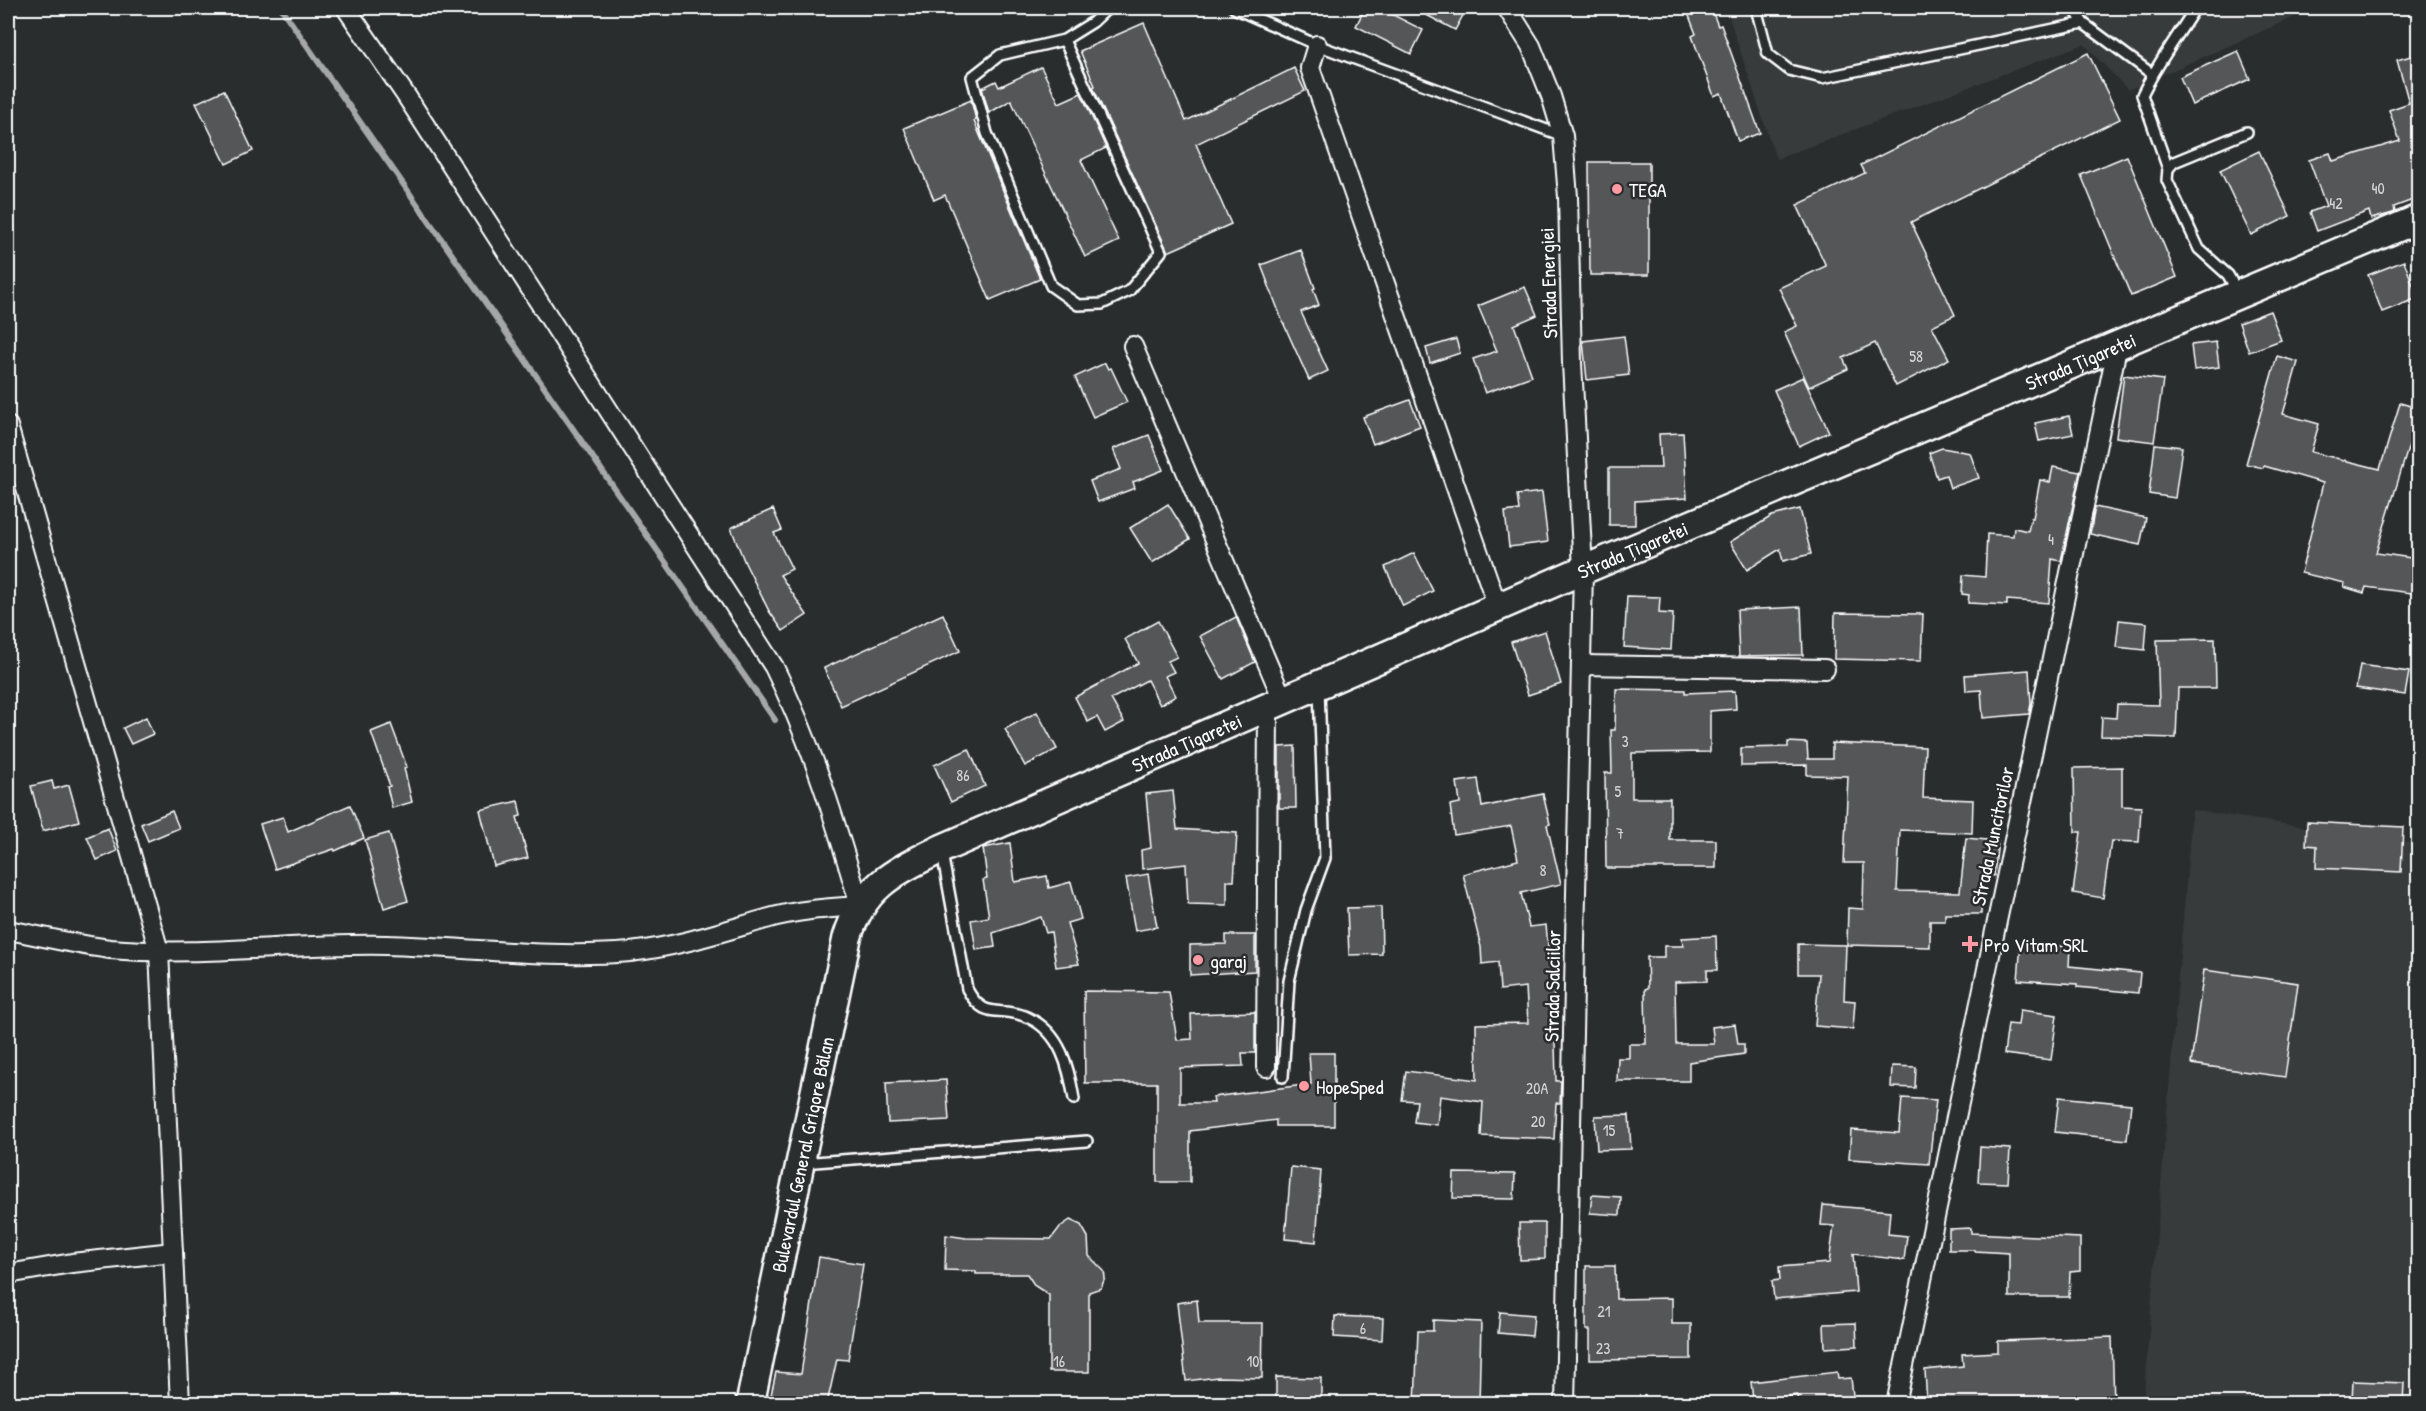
<svg xmlns="http://www.w3.org/2000/svg" width="2426" height="1411" viewBox="0 0 2426 1411" font-family="'Patrick Hand',sans-serif">
	<style>
		.built { fill: #373a3b }
		.lines { fill: none; stroke-linecap: round; stroke-linejoin: round }
		.stream { stroke: #a6a7a7; stroke-width: 6 }
		.building { fill: #555758; stroke: #fff; stroke-width: 1.5 }
		.lane-casing { stroke: #fff; stroke-width: 14 }
		.street-casing { stroke: #fff; stroke-width: 22 }
		.secondary-casing { stroke: #fff; stroke-width: 32 }
		.lane { stroke: #2a2d2e; stroke-width: 9 }
		.street { stroke: #2a2d2e; stroke-width: 18 }
		.secondary { stroke: #2a2d2e; stroke-width: 27 }
		.poi-dot { fill: #ff9aa2; stroke: #2a2d2e; stroke-width: 2 }
		.labels { text-anchor: middle; dominant-baseline: central; stroke-width: 5; stroke-linejoin: round; paint-order: stroke }
		.number-label { font-size: 16px; fill: #d4d5d5 }
		.poi-label { font-size: 20px; fill: #fff; stroke: #2a2d2e; text-anchor: start }
		.street-label { font-size: 20px; fill: #fff; stroke: #2a2d2e }
	</style>
	<rect width="100%" height="100%" fill="#2a2d2e"/>
	<filter id="ink" filterUnits="userSpaceOnUse"><feTurbulence type="fractalNoise" baseFrequency=".0167" numOctaves="2"/><feDisplacementMap in="SourceGraphic" scale="12" xChannelSelector="R" yChannelSelector="G"/><feConvolveMatrix kernelMatrix="1 2 1 2 8 2 1 2 1" color-interpolation-filters="sRGB"/></filter>
	<g filter="url(#ink)">
		<g class="built">
			<polygon points="1726,8 2315,8 2128,90 2084,44 1776,159"/>
			<polygon points="2192,810 2418,844 2418,1403 2143,1404"/>
		</g>
		<g class="lines">
			<polyline class="stream" points="281,8 775,720"/>
		</g>
		<g class="building">
			<polygon points="1365,8 1394,8 1391,14 1423,30 1411,54 1356,26"/>
			<polygon points="1413,8 1467,8 1455,30"/>
			<polygon points="1686,8 1711,8 1718,26 1721,25 1760,133 1738,141 1721,93 1714,96 1692,36 1696,34"/>
			<polygon points="1144,23 1186,121 1294,68 1305,91 1196,144 1231,224 1168,252 1093,87 1095,86 1080,51"/>
			<polygon points="2238,51 2250,79 2192,105 2180,77"/>
			<polygon points="2088,53 2120,119 1911,222 1955,315 1932,326 1949,359 1896,386 1875,343 1843,358 1848,369 1809,387 1784,332 1797,326 1779,288 1826,266 1797,205 1865,173 1861,165"/>
			<polygon points="2418,54 2418,198 2394,207 2395,212 2393,213 2371,219 2369,211 2317,231 2310,212 2326,206 2309,160 2330,153 2333,161 2400,141 2389,110 2409,103 2397,60"/>
			<polygon points="1041,67 1059,103 1081,93 1106,148 1081,160 1119,241 1085,257 1011,100 989,113 982,88 996,81 999,87"/>
			<polygon points="224,90 253,151 226,164 196,103"/>
			<polygon points="971,100 976,120 974,121 1040,279 990,300 945,195 934,200 904,128"/>
			<polygon points="2259,151 2290,216 2251,235 2220,170"/>
			<polygon points="2127,156 2177,277 2131,296 2081,175"/>
			<polygon points="1589,162 1649,162 1649,275 1590,275"/>
			<polygon points="1301,250 1315,288 1313,289 1319,305 1301,312 1328,371 1309,380 1282,320 1261,265"/>
			<polygon points="2404,261 2418,298 2382,312 2368,275"/>
			<polygon points="1525,287 1537,315 1514,325 1532,376 1485,393 1473,359 1497,351 1478,306"/>
			<polygon points="2270,311 2281,340 2249,352 2239,323"/>
			<polygon points="1624,336 1629,375 1587,380 1583,341"/>
			<polygon points="1456,339 1460,353 1430,363 1426,348"/>
			<polygon points="2216,342 2219,367 2194,370 2191,345"/>
			<polygon points="2277,356 2298,362 2283,414 2319,424 2311,452 2380,469 2400,403 2418,408 2418,416 2376,553 2418,559 2418,594 2366,587 2364,593 2344,587 2345,583 2301,573 2323,483 2264,466 2263,468 2246,464"/>
			<polygon points="1105,363 1108,369 1111,368 1127,402 1093,417 1075,377"/>
			<polygon points="2124,375 2163,380 2154,442 2116,437"/>
			<polygon points="1803,377 1829,432 1799,446 1774,390"/>
			<polygon points="1410,400 1420,426 1373,444 1363,417"/>
			<polygon points="2069,416 2073,434 2039,441 2035,423"/>
			<polygon points="1683,433 1687,498 1635,501 1635,525 1609,525 1609,468 1661,468 1659,434"/>
			<polygon points="1149,435 1163,470 1133,482 1135,488 1098,502 1090,481 1121,469 1113,449"/>
			<polygon points="2155,444 2182,447 2175,498 2149,494"/>
			<polygon points="1942,448 1970,453 1979,478 1950,488 1946,475 1937,478 1929,453"/>
			<polygon points="2053,467 2080,472 2061,561 2052,559 2049,603 2007,600 2007,605 1968,603 1969,595 1962,594 1963,575 1985,577 1987,534 2013,536 2014,528 2028,531 2031,518 2033,518 2040,480 2050,482"/>
			<polygon points="1542,492 1548,542 1509,547 1505,512 1519,510 1517,495"/>
			<polygon points="1168,504 1190,539 1152,563 1130,528"/>
			<polygon points="2095,507 2146,518 2140,545 2090,534"/>
			<polygon points="773,509 782,530 774,533 792,569 780,575 807,615 783,631 769,611 745,563 731,528"/>
			<polygon points="1800,509 1811,554 1783,561 1780,549 1747,570 1730,542 1772,516"/>
			<polygon points="1414,553 1433,591 1403,606 1385,567"/>
			<polygon points="1627,596 1660,597 1659,613 1673,614 1671,650 1624,647"/>
			<polygon points="1801,607 1803,655 1739,656 1737,610"/>
			<polygon points="1835,613 1923,614 1921,661 1834,659"/>
			<polygon points="943,614 960,651 841,706 824,668"/>
			<polygon points="1236,617 1255,662 1223,679 1200,636"/>
			<polygon points="2119,620 2147,623 2145,650 2116,647"/>
			<polygon points="1158,621 1177,657 1168,661 1174,672 1165,676 1176,696 1160,705 1147,680 1111,699 1124,722 1105,732 1097,717 1088,722 1075,697 1138,663 1125,639"/>
			<polygon points="1545,631 1561,684 1528,695 1511,642"/>
			<polygon points="2215,639 2216,688 2178,688 2176,738 2101,736 2102,717 2116,718 2117,704 2159,705 2157,640"/>
			<polygon points="2360,665 2409,672 2405,695 2356,688"/>
			<polygon points="2029,670 2031,704 2029,714 1983,718 1981,690 1966,691 1965,675"/>
			<polygon points="1616,689 1685,690 1685,693 1735,691 1736,709 1710,711 1710,752 1632,753 1632,798 1670,798 1670,840 1716,840 1716,868 1606,868 1605,773 1612,773 1611,730 1615,730"/>
			<polygon points="1037,712 1057,749 1025,766 1005,729"/>
			<polygon points="146,717 153,734 131,744 123,728"/>
			<polygon points="391,724 407,767 404,768 412,802 392,808 387,787 390,786 371,732"/>
			<polygon points="1788,742 1807,743 1808,759 1832,759 1832,743 1925,747 1923,798 1973,800 1972,833 1900,830 1897,891 1960,892 1966,838 1998,841 1994,876 1982,875 1981,914 1945,914 1945,921 1930,921 1930,947 1847,945 1848,908 1863,909 1864,863 1844,863 1848,776 1807,775 1807,765 1741,766 1741,748 1788,747"/>
			<polygon points="1295,746 1296,808 1279,808 1279,747"/>
			<polygon points="969,749 985,786 951,802 934,765"/>
			<polygon points="2122,767 2122,806 2141,807 2139,842 2111,841 2103,898 2073,893 2081,832 2075,832 2074,768"/>
			<polygon points="1478,779 1482,807 1543,794 1550,824 1547,825 1561,884 1521,893 1529,927 1546,925 1550,967 1553,967 1556,1081 1561,1081 1560,1103 1556,1103 1554,1139 1481,1136 1483,1102 1440,1096 1437,1125 1414,1122 1417,1101 1402,1100 1406,1071 1477,1080 1476,1024 1528,1023 1526,987 1500,990 1498,962 1482,964 1481,947 1463,874 1518,860 1511,826 1454,835 1450,805 1460,803 1457,782"/>
			<polygon points="52,781 54,789 69,785 79,821 43,831 31,786"/>
			<polygon points="1173,791 1177,829 1237,833 1234,881 1227,881 1227,905 1188,904 1186,864 1142,869 1141,850 1151,848 1146,794"/>
			<polygon points="518,801 521,816 517,817 528,858 494,866 480,810"/>
			<polygon points="350,805 364,838 335,851 334,849 275,869 260,824 283,817 288,832"/>
			<polygon points="172,811 179,828 148,841 141,824"/>
			<polygon points="2307,822 2403,827 2401,872 2316,868 2317,846 2306,845"/>
			<polygon points="108,828 117,851 97,860 87,837"/>
			<polygon points="389,833 408,901 384,908 365,840"/>
			<polygon points="1010,843 1015,882 1047,876 1049,888 1071,882 1081,919 1067,923 1079,964 1056,967 1051,932 1046,933 1041,917 993,933 995,947 976,950 971,920 989,917 983,880 987,879 983,848"/>
			<polygon points="1148,874 1157,927 1135,931 1126,878"/>
			<polygon points="1381,907 1382,954 1349,955 1347,908"/>
			<polygon points="1226,935 1255,935 1255,971 1190,975 1190,945 1226,944"/>
			<polygon points="1716,936 1717,970 1707,970 1707,981 1675,982 1676,1044 1714,1044 1712,1027 1735,1024 1738,1044 1744,1044 1744,1054 1689,1062 1689,1081 1617,1081 1618,1058 1629,1058 1629,1044 1646,1044 1645,989 1648,988 1647,957 1664,957 1664,946 1683,946 1682,938"/>
			<polygon points="2021,943 2070,947 2069,966 2140,973 2138,993 2077,987 2077,984 2018,980"/>
			<polygon points="1798,944 1846,945 1844,1000 1855,1001 1853,1029 1815,1026 1819,974 1798,974"/>
			<polygon points="2204,970 2298,983 2285,1077 2191,1064"/>
			<polygon points="1084,991 1169,992 1177,1040 1192,1039 1191,1014 1255,1012 1255,1053 1242,1053 1243,1066 1180,1068 1180,1103 1214,1103 1213,1097 1311,1084 1309,1053 1334,1053 1334,1126 1276,1126 1276,1120 1190,1131 1190,1182 1157,1182 1157,1083 1085,1083"/>
			<polygon points="2020,1010 2057,1015 2051,1060 2004,1054 2008,1024 2018,1025"/>
			<polygon points="1892,1066 1916,1067 1915,1088 1891,1087"/>
			<polygon points="946,1080 949,1120 888,1123 886,1083"/>
			<polygon points="2059,1097 2131,1104 2127,1140 2055,1132"/>
			<polygon points="1902,1098 1936,1100 1929,1164 1849,1159 1851,1130 1899,1133"/>
			<polygon points="1629,1115 1631,1149 1597,1150 1595,1116"/>
			<polygon points="1980,1147 2010,1149 2008,1183 1978,1182"/>
			<polygon points="1291,1167 1321,1170 1316,1242 1285,1239"/>
			<polygon points="1454,1173 1515,1174 1514,1199 1453,1198"/>
			<polygon points="1592,1195 1621,1197 1620,1215 1590,1213"/>
			<polygon points="1823,1205 1890,1211 1888,1234 1907,1236 1904,1260 1853,1254 1856,1292 1774,1299 1772,1281 1780,1280 1779,1267 1829,1263 1834,1226 1821,1225"/>
			<polygon points="1070,1220 1081,1225 1088,1237 1089,1256 1104,1271 1105,1278 1101,1288 1089,1292 1089,1372 1049,1372 1049,1295 1035,1286 1027,1274 976,1274 976,1271 945,1270 946,1235 966,1238 1051,1239 1060,1227"/>
			<polygon points="1519,1223 1545,1223 1545,1259 1520,1260"/>
			<polygon points="1971,1228 1971,1233 2080,1238 2080,1271 2070,1272 2069,1297 2009,1297 2009,1253 1975,1251 1975,1250 1949,1250 1949,1229"/>
			<polygon points="819,1257 863,1264 848,1360 837,1359 827,1404 769,1404 776,1372 801,1374"/>
			<polygon points="1586,1266 1615,1266 1616,1299 1672,1298 1672,1324 1691,1324 1691,1359 1590,1360 1590,1330 1586,1330"/>
			<polygon points="1197,1300 1199,1323 1263,1323 1262,1378 1218,1377 1186,1381 1177,1303"/>
			<polygon points="1500,1312 1534,1315 1532,1336 1498,1333"/>
			<polygon points="1335,1316 1383,1318 1382,1340 1334,1337"/>
			<polygon points="1433,1320 1481,1322 1479,1404 1415,1404 1418,1331 1433,1331"/>
			<polygon points="1856,1323 1857,1346 1825,1348 1824,1324"/>
			<polygon points="2112,1337 2114,1404 1927,1404 1925,1370 1963,1366 1962,1354 1998,1352 1998,1341"/>
			<polygon points="1837,1372 1838,1379 1851,1378 1854,1404 1798,1404 1797,1395 1753,1400 1751,1382"/>
			<polygon points="1276,1377 1321,1378 1321,1404 1276,1404"/>
			<polygon points="2353,1381 2404,1383 2403,1403 2352,1401"/>
		</g>
		<g class="lines">
			<defs>
				<g id="lane">
					<polyline points="1234,8 1317,45 1563,136"/>
					<polyline points="1756,8 1768,54 1789,70 1822,78 2083,23"/>
					<polyline points="2074,8 2083,23 2152,74"/>
					<polyline points="1064,40 1161,252 1129,291 1102,304 1078,305 1051,286 987,133 972,77 1000,55 1064,40 1093,22 1108,8"/>
					<path d="M 2168,169 L 2142,95 C 2156,65 2178,36 2195,8"/>
					<polyline points="2238,293 2228,275 2199,249 2167,180 2168,169 2174,162 2247,132"/>
					<path d="M 942,853 L 967,989 C 985,1023 1001,1004 1029,1018 C 1061,1033 1069,1068 1074,1099"/>
					<polyline points="1283,1077 1289,981 1306,910 1325,858 1319,689"/>
					<polyline points="802,1163 1087,1141"/>
				</g>
				<g id="street">
					<polyline points="1507,8 1531,46 1551,96 1563,136 1568,197 1572,363 1583,570 1565,1404"/>
					<polyline points="1317,45 1310,68 1498,608"/>
					<polyline points="1133,346 1283,700"/>
					<polyline points="8,426 159,951 180,1404"/>
					<polyline points="1582,665 1825,669"/>
					<path d="M 8,930 C 41,936 76,945 110,949 C 202,957 294,943 386,945 C 467,947 549,959 630,952 C 677,947 721,932 766,919 C 796,910 828,908 860,906 C 836,823 812,744 774,667 L 407,97 L 346,8"/>
					<polyline points="1266,1067 1268,707"/>
					<polyline points="8,1274 72,1263 173,1252"/>
					<polyline points="1896,1404 2117,348"/>
				</g>
				<g id="secondary">
					<path id="s1" d="M 750,1404 L 847,938 C 863,886 894,872 941,849 L 1583,570 L 2418,219"/>
				</g>
			</defs>
			<use href="#lane" class="lane-casing"/>
			<use href="#street" class="street-casing"/>
			<use href="#secondary" class="secondary-casing"/>
			<use href="#lane" class="lane"/>
			<use href="#street" class="street"/>
			<use href="#secondary" class="secondary"/>
		</g>
	</g>
	<g class="poi-dot">
		<circle cx="1617" cy="189" r="6"/>
		<path d="M1967 935h6v6h6v6h-6v6h-6v-6h-6v-6h6z"/>
		<circle cx="1198" cy="960" r="6"/>
		<circle cx="1304" cy="1086" r="6"/>
	</g>
	<g class="labels">
		<g class="number-label">
			<text x="2378" y="188">40</text>
			<text x="2336" y="203">42</text>
			<text x="1916" y="356">58</text>
			<text x="2051" y="539">4</text>
			<text x="1625" y="741">3</text>
			<text x="963" y="775">86</text>
			<text x="1618" y="791">5</text>
			<text x="1620" y="833">7</text>
			<text x="1543" y="870">8</text>
			<text x="1537" y="1088">20A</text>
			<text x="1538" y="1121">20</text>
			<text x="1609" y="1130">15</text>
			<text x="1604" y="1311">21</text>
			<text x="1363" y="1328">6</text>
			<text x="1603" y="1348">23</text>
			<text x="1059" y="1361">16</text>
			<text x="1253" y="1361">10</text>
		</g>
		<g class="poi-label">
			<text x="1629" y="189">TEGA</text>
			<text x="1984" y="944">Pro Vitam SRL</text>
			<text x="1210" y="960">garaj</text>
			<text x="1316" y="1086">HopeSped</text>
		</g>
		<g class="street-label">
			<text transform="translate(1548 283) rotate(-92)">Strada Energiei</text>
			<text stroke="none"><textPath href="#s1" startOffset="1850">Strada Țigaretei</textPath></text>
			<text stroke="none"><textPath href="#s1" startOffset="1364">Strada Țigaretei</textPath></text>
			<text stroke="none"><textPath href="#s1" startOffset="878">Strada Țigaretei</textPath></text>
			<text transform="translate(1992 836) rotate(-78)">Strada Muncitorilor</text>
			<text transform="translate(1552 986) rotate(-89)">Strada Salciilor</text>
			<text stroke="none"><textPath href="#s1" startOffset="255">Bulevardul General Grigore Bălan</textPath></text>
		</g>
	</g>
	<rect width="2426" height="1411" fill="none" stroke="#2a2d2e" stroke-width="30"/>
	<rect x="15" y="15" width="2396" height="1381" fill="none" stroke="#fff" stroke-width="2" filter="url(#ink)"/>
</svg>
